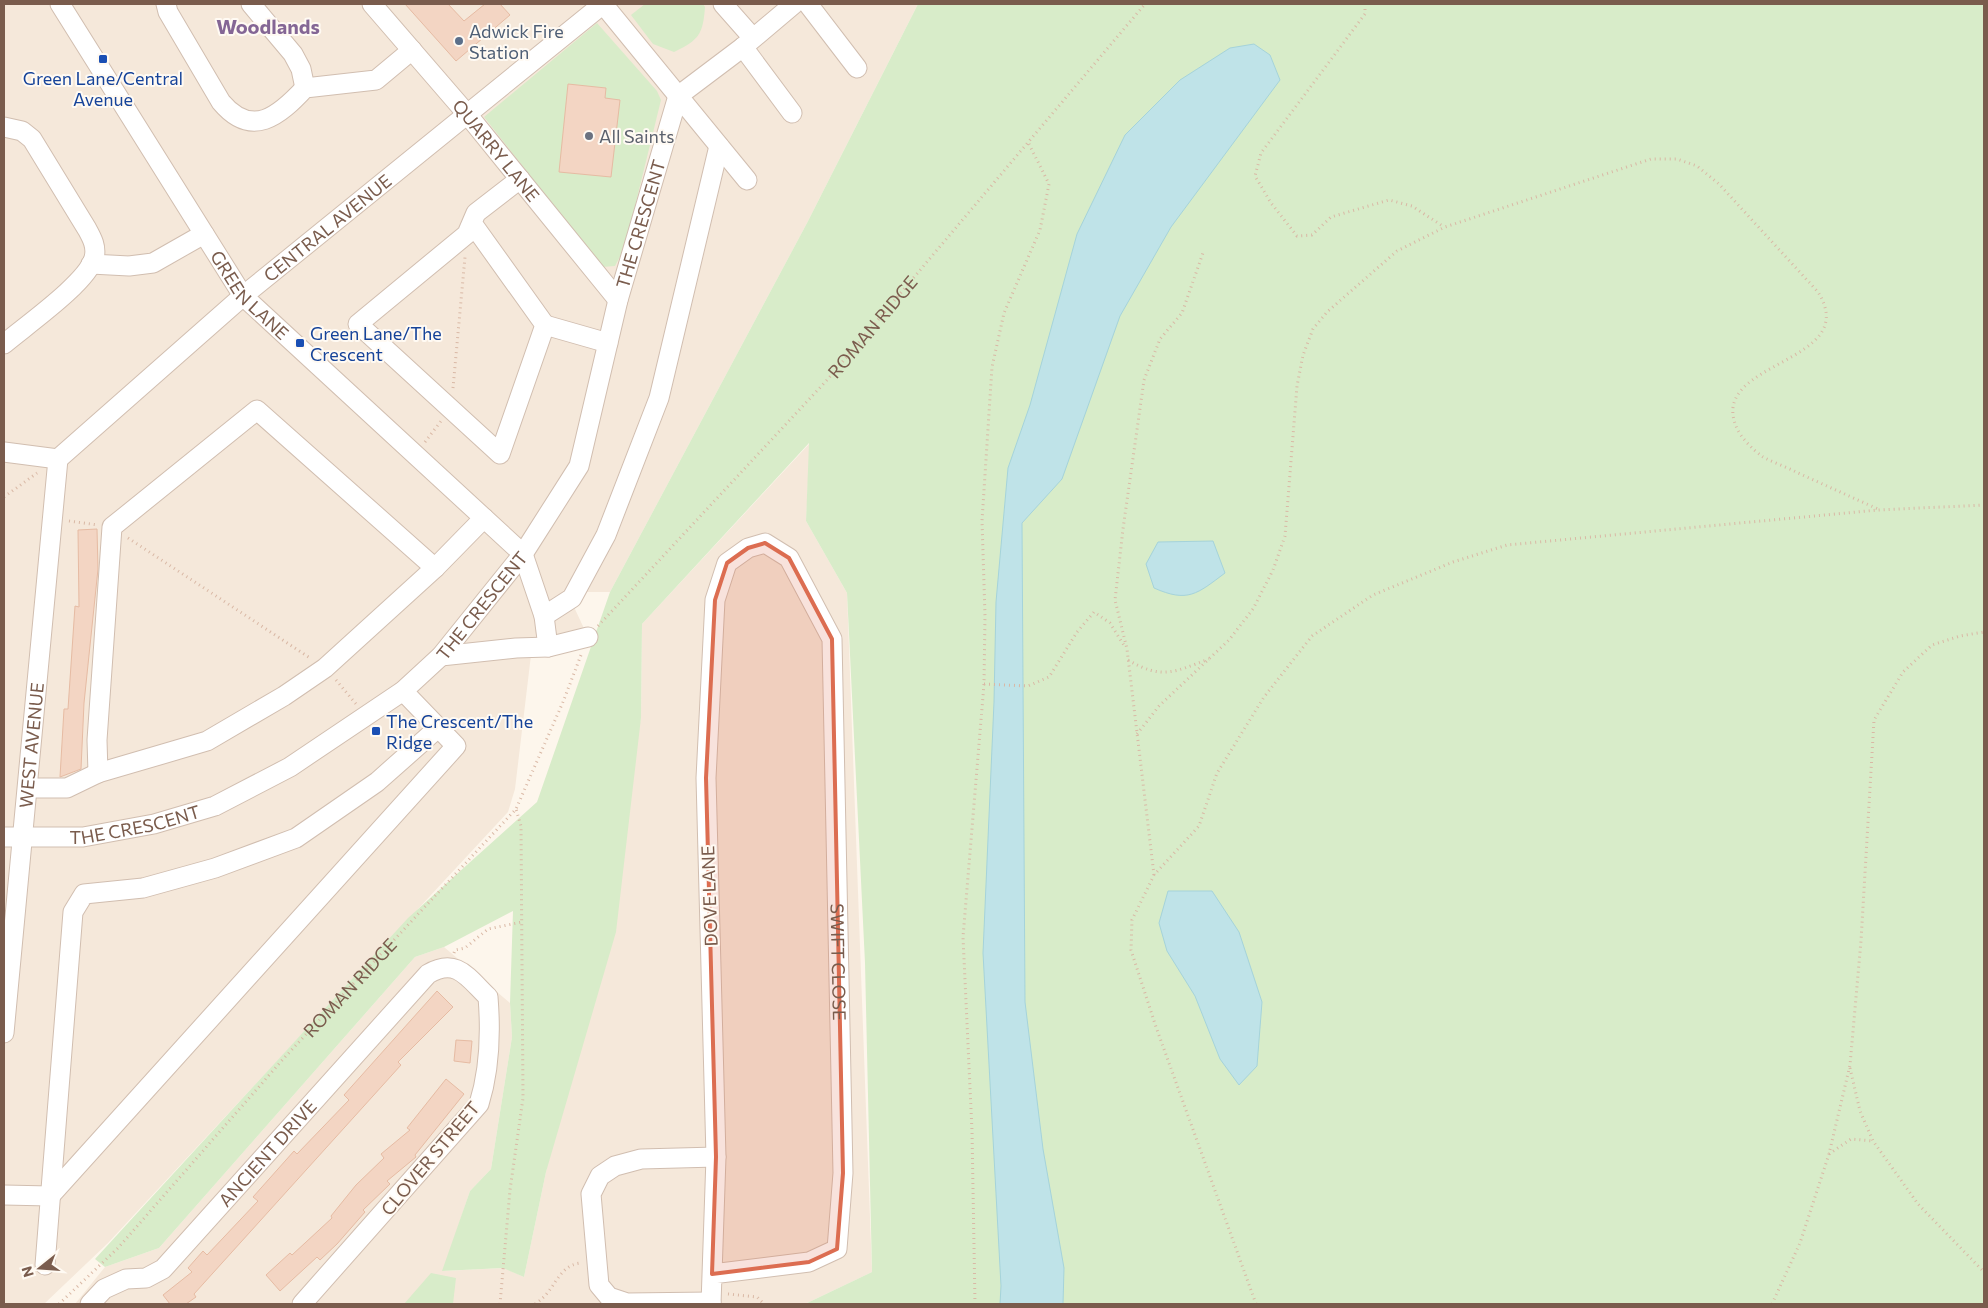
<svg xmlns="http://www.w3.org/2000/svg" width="1988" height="1308" viewBox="0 0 1988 1308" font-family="Commissioner,sans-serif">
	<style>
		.residential { fill: #f5e8da }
		.green { fill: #d8ecc9 }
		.water { fill: #bfe3e8; stroke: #a5d3da }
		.building { fill: #f3d5c3; stroke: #e6bba3 }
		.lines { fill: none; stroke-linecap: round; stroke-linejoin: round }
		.minor-casing { stroke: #d1beb0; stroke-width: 21 }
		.path { stroke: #d9b8a5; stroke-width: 3; stroke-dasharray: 1 4; stroke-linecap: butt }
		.minor { stroke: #fff; stroke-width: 19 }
		.marked { fill: #dc6d51; fill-opacity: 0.2; stroke: #dc6d51; stroke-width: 4; stroke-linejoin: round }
		.service-dot { fill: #5c6f8a; stroke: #fffaf3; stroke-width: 2 }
		.transit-dot { fill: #1a4fb4; stroke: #fffaf3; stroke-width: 2 }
		.worship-dot { fill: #6b7280; stroke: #fffaf3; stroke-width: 2 }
		.labels { text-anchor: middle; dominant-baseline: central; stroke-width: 4; stroke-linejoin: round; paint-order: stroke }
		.service-label { font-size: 18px; fill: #4e5e75; stroke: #fffaf3; text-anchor: start }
		.transit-label { font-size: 18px; fill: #164399; stroke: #fffaf3; text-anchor: start }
		.worship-label { font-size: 18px; fill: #5b616d; stroke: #fffaf3; text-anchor: start }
		.street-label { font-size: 18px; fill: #7a5c4d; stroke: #fffaf3 }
		.quarter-label { font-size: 20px; font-weight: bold; fill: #846695; stroke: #fffaf3 }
	</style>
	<rect width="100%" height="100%" fill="#fdf6ec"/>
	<g class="residential">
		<polygon points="4,4 918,4 807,223 610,592 567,592 588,637 531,655 515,789 508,812 108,1243 44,1304 4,1304"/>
		<polygon points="810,443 806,521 847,593 872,1272 805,1304 75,1304 105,1267 159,1248 415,957 444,947 510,1003 512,1037 491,1169 470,1191 443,1271 504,1268 524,1277 641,718 642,624"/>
	</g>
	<g class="green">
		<path d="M 645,4 L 703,4 L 705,7 C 703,34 699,40 674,52 L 653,44 L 631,15 Z"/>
		<polygon points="918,4 1984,4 1984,1304 805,1304 872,1272 865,963 847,593 806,521 809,443 642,624 641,718 616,932 546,1172 524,1277 503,1268 442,1271 470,1191 491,1169 512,1037 510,1003 513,911 444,947 415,957 159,1248 105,1267 95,1259 408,918 537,802 610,592 807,223"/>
		<polygon points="597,23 657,91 661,100 625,247 615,266 602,267 484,117"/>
		<polygon points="431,1273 456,1278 453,1304 404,1304"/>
	</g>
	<g class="water">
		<polygon points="1254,44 1270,55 1280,80 1171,227 1120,316 1062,479 1022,523 1025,1002 1043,1149 1064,1268 1063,1304 1000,1304 1001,1286 983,953 994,702 996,602 1008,468 1030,405 1077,234 1125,135 1180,80 1230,48"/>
		<path d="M 1213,541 L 1225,573 C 1197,594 1188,603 1154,588 L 1146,564 L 1158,542 Z"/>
		<polygon points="1168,891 1212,891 1239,932 1262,1002 1257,1066 1239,1085 1220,1059 1195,996 1167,951 1159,923"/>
	</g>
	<g class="building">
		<polygon points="405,4 448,4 464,21 485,4 500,4 510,15 456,61"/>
		<polygon points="568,84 606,88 605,98 620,100 611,177 559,172"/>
		<polygon points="97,529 98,569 84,703 81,769 60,777 64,709 68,709 75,606 79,607 78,530"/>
		<polygon points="437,991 453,1007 398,1062 401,1065 194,1294 196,1297 186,1304 170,1304 163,1295 192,1272 188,1268 203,1251 207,1255 258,1201 253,1197 294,1151 297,1154 349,1100 344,1095"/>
		<polygon points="456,1040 472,1041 470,1063 454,1061"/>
		<polygon points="446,1079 464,1094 415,1155 416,1157 387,1181 390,1184 363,1210 365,1212 337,1244 320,1260 317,1257 280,1291 266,1275 290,1253 292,1255 332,1218 331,1216 356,1185 384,1158 381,1154 410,1130 407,1128"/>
	</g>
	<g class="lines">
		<defs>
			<g id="minor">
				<path id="s3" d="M 60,4 L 243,296 L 523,554 L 544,616 L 548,647"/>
				<path d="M 166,4 L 168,12 L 221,102 C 252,139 279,116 305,88 L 376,80 L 412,50"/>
				<polyline points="251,4 293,54 301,69 305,88"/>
				<path id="s4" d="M 372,4 L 467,114 L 618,300"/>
				<polyline points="603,4 747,180"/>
				<polyline points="723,4 753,38"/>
				<polyline points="808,4 857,68"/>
				<polyline points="743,47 792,113"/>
				<polyline points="678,96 743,47 794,4"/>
				<path d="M 4,127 L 22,131 L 32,139 L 87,229 C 92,238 97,247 94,258 C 87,283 25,326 4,344"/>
				<polyline points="472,223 545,325 500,454 358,324 467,234 476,213 520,179"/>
				<polyline points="91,264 129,266 153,263 204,234"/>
				<polyline points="545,325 608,343"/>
				<polyline points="4,452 58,459"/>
				<path id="s5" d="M 58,459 L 243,296 L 603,4"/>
				<polyline points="544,616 572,598 606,535 659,398 719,146"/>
				<polyline points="441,656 516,648 548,647 588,637"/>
				<polyline points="98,773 97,740 112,527 257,410 435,568"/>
				<polyline points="28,788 67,788 98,773 207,741 284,696 325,668 435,568 484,518"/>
				<path id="s6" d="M 4,837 L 83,837 L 154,824 L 215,806 L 290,767 L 403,691 L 441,656 L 523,554 L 579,466 L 618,300 L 678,96"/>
				<path id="s7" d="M 4,1033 L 58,459"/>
				<polyline points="4,1195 50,1196 456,746 403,691"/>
				<polyline points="45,1265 73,912 84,894 143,888 215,868 296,838 377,782 439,727"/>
				<polyline points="711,1302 627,1303 609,1297 599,1285 591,1194 600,1176 615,1166 641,1159 716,1157"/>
				<path id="s8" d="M 90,1304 L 104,1289 L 126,1279 L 146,1278 L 163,1269 L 428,974 C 457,957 468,978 488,997 C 491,1034 490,1069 479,1104 L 302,1304"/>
				<path id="s9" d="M 711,1304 L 716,1157 L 706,778 L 715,600 L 727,563 L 748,548 L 765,543 L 789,558 L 832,639 L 843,1173 L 837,1249 L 809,1262 L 712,1274"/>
			</g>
		</defs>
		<use href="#minor" class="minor-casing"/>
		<g class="path">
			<polyline points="1365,4 1365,14 1261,153 1255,176 1271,203 1297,236 1312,235 1331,217 1389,200 1412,206 1444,227"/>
			<polyline points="453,388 465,257"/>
			<polyline points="425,442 441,421"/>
			<polyline points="4,497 37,473"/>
			<polyline points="69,521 98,525"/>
			<polyline points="128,538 310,658"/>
			<path id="s1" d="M 598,626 L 828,379 L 1145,4"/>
			<path d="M 1128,660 C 1162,680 1174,672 1209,659"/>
			<polyline points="336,680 356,704"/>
			<polyline points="984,684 1028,686 1049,677 1077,632 1094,612 1110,623 1125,647"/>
			<path d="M 1137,734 L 1159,706 L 1229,640 L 1253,609 L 1273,570 L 1285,536 L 1297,386 L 1303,355 L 1313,329 L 1327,312 L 1397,251 L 1445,227 L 1651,159 L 1677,159 L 1697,166 L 1719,184 L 1818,292 C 1863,364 1709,360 1736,426 C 1740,437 1753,450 1763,457 C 1774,463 1787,467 1798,473 C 1825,485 1851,497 1878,509"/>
			<polyline points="1154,875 1127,649 1115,600 1123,529 1144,380 1160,339 1182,313 1204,250"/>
			<polyline points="454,953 455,950 465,948 488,929 522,922"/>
			<polyline points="1850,1068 1860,1111 1873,1141 1918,1204 1984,1272"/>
			<polyline points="1829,1154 1851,1139 1873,1141"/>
			<polyline points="728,1294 757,1297 764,1304"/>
			<path id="s2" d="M 59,1304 L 118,1248 L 285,1057 L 516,809 L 563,702 L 581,655"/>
			<polyline points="500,1304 510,1190 523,1098 521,826 516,809"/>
			<path d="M 535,1304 C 556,1291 557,1266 580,1263"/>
			<polyline points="975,1304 972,1131 963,937 984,684 985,616 982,521 992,367 1004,313 1040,230 1049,184 1028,142"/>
			<polyline points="1256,1304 1156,1027 1131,950 1132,920 1154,875 1199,826 1217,773 1264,697 1312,636 1373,595 1453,562 1507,545 1878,510 1984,505"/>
			<polyline points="1772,1304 1800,1243 1829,1154 1850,1065 1861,941 1874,720 1903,672 1932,645 1960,636 1984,632"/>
		</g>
		<use href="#minor" class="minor"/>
	</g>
	<path class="marked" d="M 765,543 L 789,558 L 832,639 L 843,1173 L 837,1249 L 809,1262 L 712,1274 L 716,1157 L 706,778 L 715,600 L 727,563 L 748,548 Z"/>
	<circle class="service-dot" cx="459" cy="41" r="5"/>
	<g class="transit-dot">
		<rect x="98" y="54" width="10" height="10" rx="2.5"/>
		<rect x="295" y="338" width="10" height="10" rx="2.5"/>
		<rect x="371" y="726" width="10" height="10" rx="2.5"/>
	</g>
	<circle class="worship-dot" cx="589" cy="136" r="5"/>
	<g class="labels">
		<g class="service-label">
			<text x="469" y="31">Adwick Fire<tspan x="469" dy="21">Station</tspan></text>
		</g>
		<g class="transit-label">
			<text x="103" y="78" text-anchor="middle">Green Lane/Central<tspan x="103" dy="21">Avenue</tspan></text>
			<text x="310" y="333">Green Lane/The<tspan x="310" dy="21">Crescent</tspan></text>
			<text x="386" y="721">The Crescent/The<tspan x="386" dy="21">Ridge</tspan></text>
		</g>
		<g class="worship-label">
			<text x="599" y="136">All Saints</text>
		</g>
		<g class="street-label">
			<text stroke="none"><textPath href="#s4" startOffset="192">QUARRY LANE</textPath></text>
			<text stroke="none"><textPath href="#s6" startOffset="972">THE CRESCENT</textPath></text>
			<text stroke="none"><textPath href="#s5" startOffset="355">CENTRAL AVENUE</textPath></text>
			<text stroke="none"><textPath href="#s3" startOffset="348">GREEN LANE</textPath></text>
			<text stroke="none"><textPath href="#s1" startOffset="406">ROMAN RIDGE</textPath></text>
			<text stroke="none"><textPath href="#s6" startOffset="552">THE CRESCENT</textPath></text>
			<text stroke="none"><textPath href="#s7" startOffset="289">WEST AVENUE</textPath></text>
			<text stroke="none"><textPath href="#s6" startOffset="132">THE CRESCENT</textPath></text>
			<text transform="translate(709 896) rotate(-92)">DOVE LANE</text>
			<text stroke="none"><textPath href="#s9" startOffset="1230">SWIFT CLOSE</textPath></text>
			<text stroke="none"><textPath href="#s2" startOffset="430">ROMAN RIDGE</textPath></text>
			<text stroke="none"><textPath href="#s8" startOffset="240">ANCIENT DRIVE</textPath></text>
			<text transform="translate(430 1158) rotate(-50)">CLOVER STREET</text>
		</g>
		<g class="quarter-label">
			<text x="268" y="26">Woodlands</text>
		</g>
	</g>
	<rect width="1988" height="1308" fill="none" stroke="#7a5c4d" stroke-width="10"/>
	<g transform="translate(40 1268) rotate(253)" stroke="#fffaf3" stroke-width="4" paint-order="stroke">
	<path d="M0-4L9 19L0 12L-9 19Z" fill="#7a5c4d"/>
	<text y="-8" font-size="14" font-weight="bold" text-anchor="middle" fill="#7a5c4d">N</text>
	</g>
</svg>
